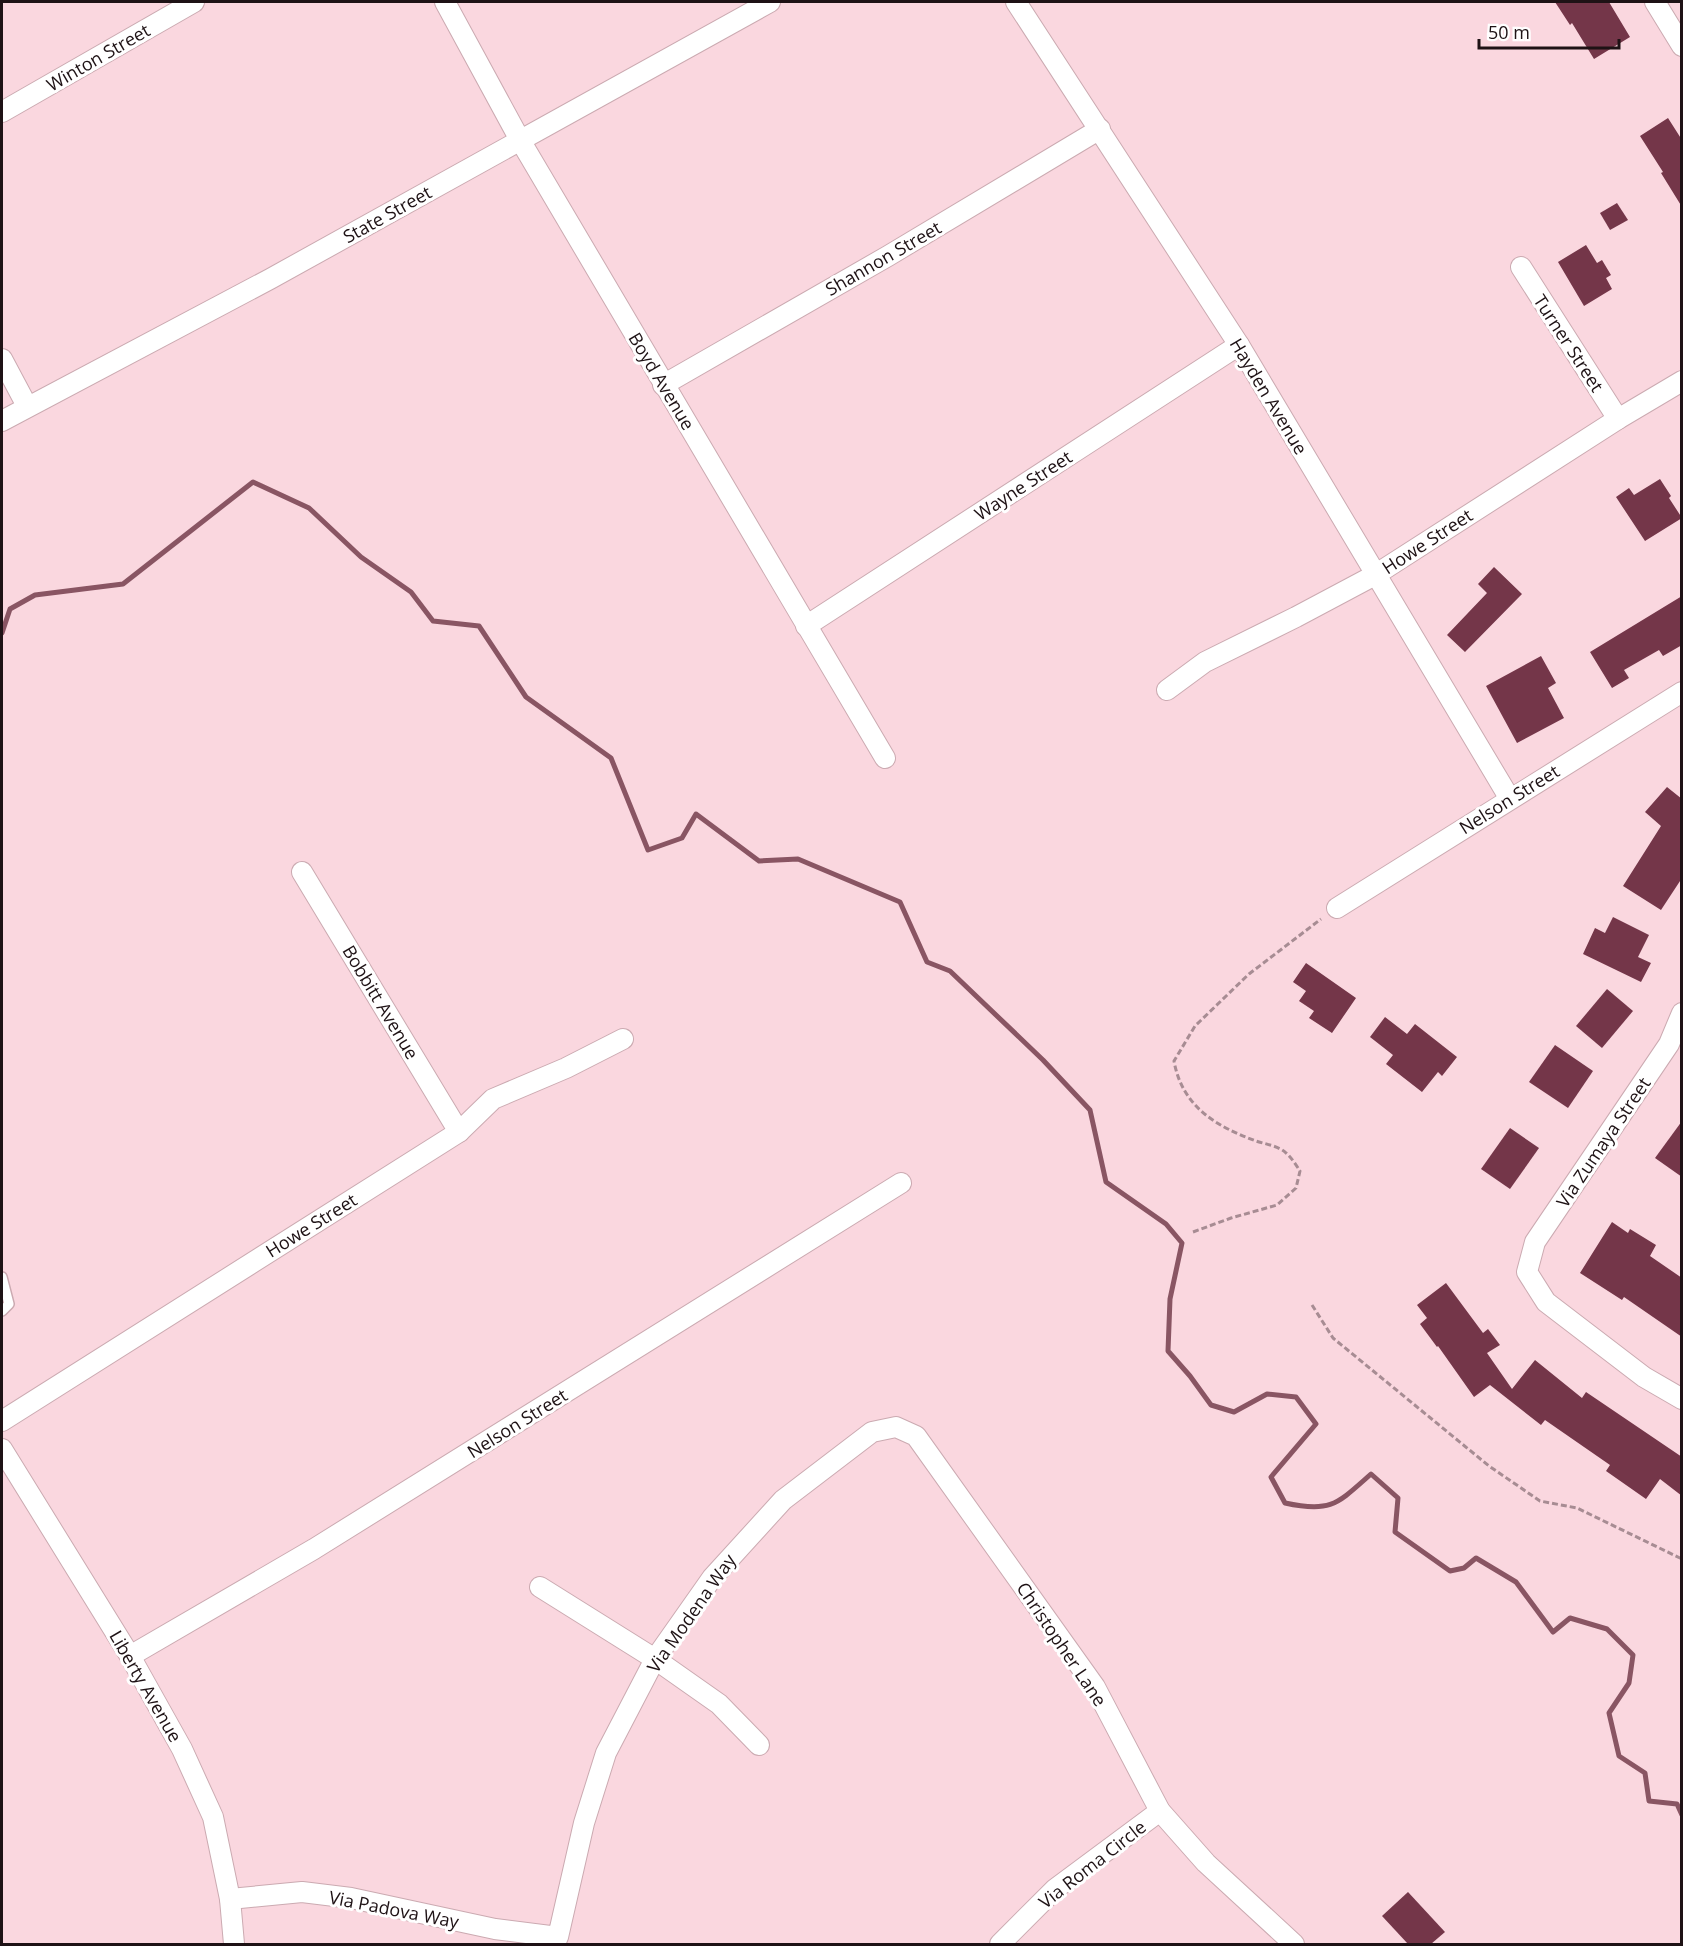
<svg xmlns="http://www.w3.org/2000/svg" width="1683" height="1946" viewBox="0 0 1683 1946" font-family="'Open Sans',sans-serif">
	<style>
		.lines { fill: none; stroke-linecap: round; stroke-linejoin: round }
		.stream { stroke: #895563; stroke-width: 5 }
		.building { fill: #743649 }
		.lane-casing { stroke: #cbaab1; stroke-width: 12 }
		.street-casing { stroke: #cbaab1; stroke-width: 22 }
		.path { stroke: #a78c93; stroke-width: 3; stroke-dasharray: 6 3; stroke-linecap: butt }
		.lane { stroke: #fff; stroke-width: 9 }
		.street { stroke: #fff; stroke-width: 20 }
		.labels { text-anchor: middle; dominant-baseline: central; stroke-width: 6; stroke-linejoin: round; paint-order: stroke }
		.street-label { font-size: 18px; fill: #1e1215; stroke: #fff }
	</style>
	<rect width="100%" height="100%" fill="#fad7df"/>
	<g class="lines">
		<path class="stream" d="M 2,633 L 10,609 L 35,595 L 123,584 L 253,482 L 309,508 L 361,557 L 411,592 L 433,621 L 479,626 L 526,697 L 611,758 L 648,850 L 682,838 L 696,814 L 759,861 L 798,859 L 900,902 L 927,962 L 950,971 L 1043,1060 L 1090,1110 L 1106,1182 L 1166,1224 L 1182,1243 L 1170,1299 L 1168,1351 L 1190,1376 L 1211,1405 L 1234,1412 L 1267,1394 L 1296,1397 L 1316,1424 L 1271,1477 L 1285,1503 C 1331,1513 1337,1504 1371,1474 L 1398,1498 L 1395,1532 L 1450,1571 L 1464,1568 L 1476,1558 L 1516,1582 L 1553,1632 L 1570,1618 L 1607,1629 L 1633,1655 L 1629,1683 L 1609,1713 L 1619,1756 L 1645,1773 L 1649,1801 L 1677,1804 L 1682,1815"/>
	</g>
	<g class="building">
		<polygon points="1555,2 1609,2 1630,37 1594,59 1572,23 1570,25"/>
		<polygon points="1668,118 1682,140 1682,207 1661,173 1663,172 1640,136"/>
		<polygon points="1617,203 1628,220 1610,230 1600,213"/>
		<polygon points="1586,245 1597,263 1602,260 1611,275 1606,278 1612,289 1584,306 1558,262"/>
		<polygon points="1660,479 1671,496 1669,498 1682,518 1645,541 1616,497 1629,488 1634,495"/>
		<polygon points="1494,567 1522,594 1465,652 1447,635 1487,593 1478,584"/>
		<polygon points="1682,596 1682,645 1663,656 1659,650 1624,670 1629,678 1612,688 1590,652"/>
		<polygon points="1541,656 1556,683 1548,688 1564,718 1517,743 1486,686"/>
		<polygon points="1667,787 1682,799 1682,878 1661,910 1623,886 1661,826 1645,812"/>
		<polygon points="1613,917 1649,935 1638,957 1651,963 1641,982 1583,954 1595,928 1605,933"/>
		<polygon points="1306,963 1356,998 1332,1033 1309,1018 1314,1011 1299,1001 1306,991 1293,982"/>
		<polygon points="1607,989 1633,1011 1602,1048 1576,1026"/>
		<polygon points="1385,1017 1407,1034 1415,1024 1457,1057 1442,1076 1438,1072 1422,1092 1386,1064 1393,1055 1370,1037"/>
		<polygon points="1555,1045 1593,1071 1568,1108 1529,1082"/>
		<polygon points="1682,1121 1682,1177 1655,1158"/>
		<polygon points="1510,1128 1539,1148 1510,1189 1481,1169"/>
		<polygon points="1612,1222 1628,1233 1630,1229 1656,1245 1650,1256 1682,1278 1682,1337 1624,1297 1622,1300 1580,1273"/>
		<polygon points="1446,1283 1483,1333 1488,1329 1500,1345 1487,1353 1512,1389 1535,1360 1582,1398 1586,1392 1682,1457 1682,1496 1660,1479 1646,1499 1606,1471 1610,1465 1545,1420 1541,1425 1490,1385 1474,1397 1438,1346 1437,1347 1420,1324 1427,1318 1417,1305"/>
		<polygon points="1408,1892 1445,1932 1431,1944 1408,1944 1382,1916"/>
	</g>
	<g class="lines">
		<defs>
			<polyline id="lane" points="2,1277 9,1304 2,1311"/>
			<g id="street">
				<polyline points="445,2 520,140 885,758"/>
				<polyline points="1016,2 1239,345 1510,799"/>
				<polyline points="1655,2 1682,46"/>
				<polyline points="2,112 194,2"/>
				<polyline points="1521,267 1618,419"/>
				<polyline points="2,359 27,406"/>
				<polyline points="663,385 888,256 1100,129"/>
				<polyline points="2,421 270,279 770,2"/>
				<polyline points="806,626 1239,345"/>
				<polyline points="1167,690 1205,662 1296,617 1375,575 1618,419 1682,381"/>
				<polyline points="302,872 459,1132"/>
				<polyline points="1337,908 1682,692"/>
				<polyline points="1682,1013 1669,1044 1535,1242 1527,1272 1546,1302 1644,1377 1682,1399"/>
				<polyline points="2,1421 459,1132 493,1099 566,1068 623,1039"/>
				<polyline points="2,1449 130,1656 182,1749 213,1817 230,1899 234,1944"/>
				<polyline points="540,1587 655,1659 719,1704 759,1745"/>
				<polyline points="130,1656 314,1549 901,1183"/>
				<polyline points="230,1899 302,1892 351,1898 495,1929 558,1937 584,1823 606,1753 655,1659 712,1578 783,1500 872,1432 896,1427 916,1436 1095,1687 1160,1811 1206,1863 1294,1944"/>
				<polyline points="1000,1944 1055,1889 1160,1811"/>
			</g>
		</defs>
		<use href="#lane" class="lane-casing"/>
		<use href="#street" class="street-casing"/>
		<g class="path">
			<path d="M 1193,1232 L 1231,1218 L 1277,1205 L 1296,1188 L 1300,1171 C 1296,1165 1291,1157 1286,1153 C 1279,1146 1265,1144 1256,1141 C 1215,1126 1182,1106 1174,1061 L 1195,1026 L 1249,974 L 1321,919"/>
			<polyline points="1312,1305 1333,1338 1489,1466 1540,1501 1577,1508 1682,1559"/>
		</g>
		<use href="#lane" class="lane"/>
		<use href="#street" class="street"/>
	</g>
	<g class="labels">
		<g class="street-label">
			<text transform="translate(98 57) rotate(-30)">Winton Street</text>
			<text transform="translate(387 214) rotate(-29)">State Street</text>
			<text transform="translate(883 258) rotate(-30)">Shannon Street</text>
			<text transform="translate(1569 343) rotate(57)">Turner Street</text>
			<text transform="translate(662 381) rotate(59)">Boyd Avenue</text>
			<text transform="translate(1269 396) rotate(59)">Hayden Avenue</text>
			<text transform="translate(1023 485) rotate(-33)">Wayne Street</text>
			<text transform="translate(1427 541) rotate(-33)">Howe Street</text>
			<text transform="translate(1509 799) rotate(-32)">Nelson Street</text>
			<text transform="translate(381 1002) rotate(59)">Bobbitt Avenue</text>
			<text transform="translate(1603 1142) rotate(-56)">Via Zumaya Street</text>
			<text transform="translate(311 1225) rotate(-32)">Howe Street</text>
			<text transform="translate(517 1423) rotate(-32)">Nelson Street</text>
			<text transform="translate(691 1613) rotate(-55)">Via Modena Way</text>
			<text transform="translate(1062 1644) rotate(56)">Christopher Lane</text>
			<text transform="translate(146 1686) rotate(60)">Liberty Avenue</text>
			<text transform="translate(1092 1864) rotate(-38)">Via Roma Circle</text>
			<text transform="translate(394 1909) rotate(11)">Via Padova Way</text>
		</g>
	</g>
	<rect width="1683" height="1946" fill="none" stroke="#1e1215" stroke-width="6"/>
	<path d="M1479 39v9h140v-9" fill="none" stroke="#1e1215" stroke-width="3"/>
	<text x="1488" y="39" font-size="18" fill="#1e1215" stroke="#ffffff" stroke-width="4.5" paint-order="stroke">50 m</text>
</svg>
